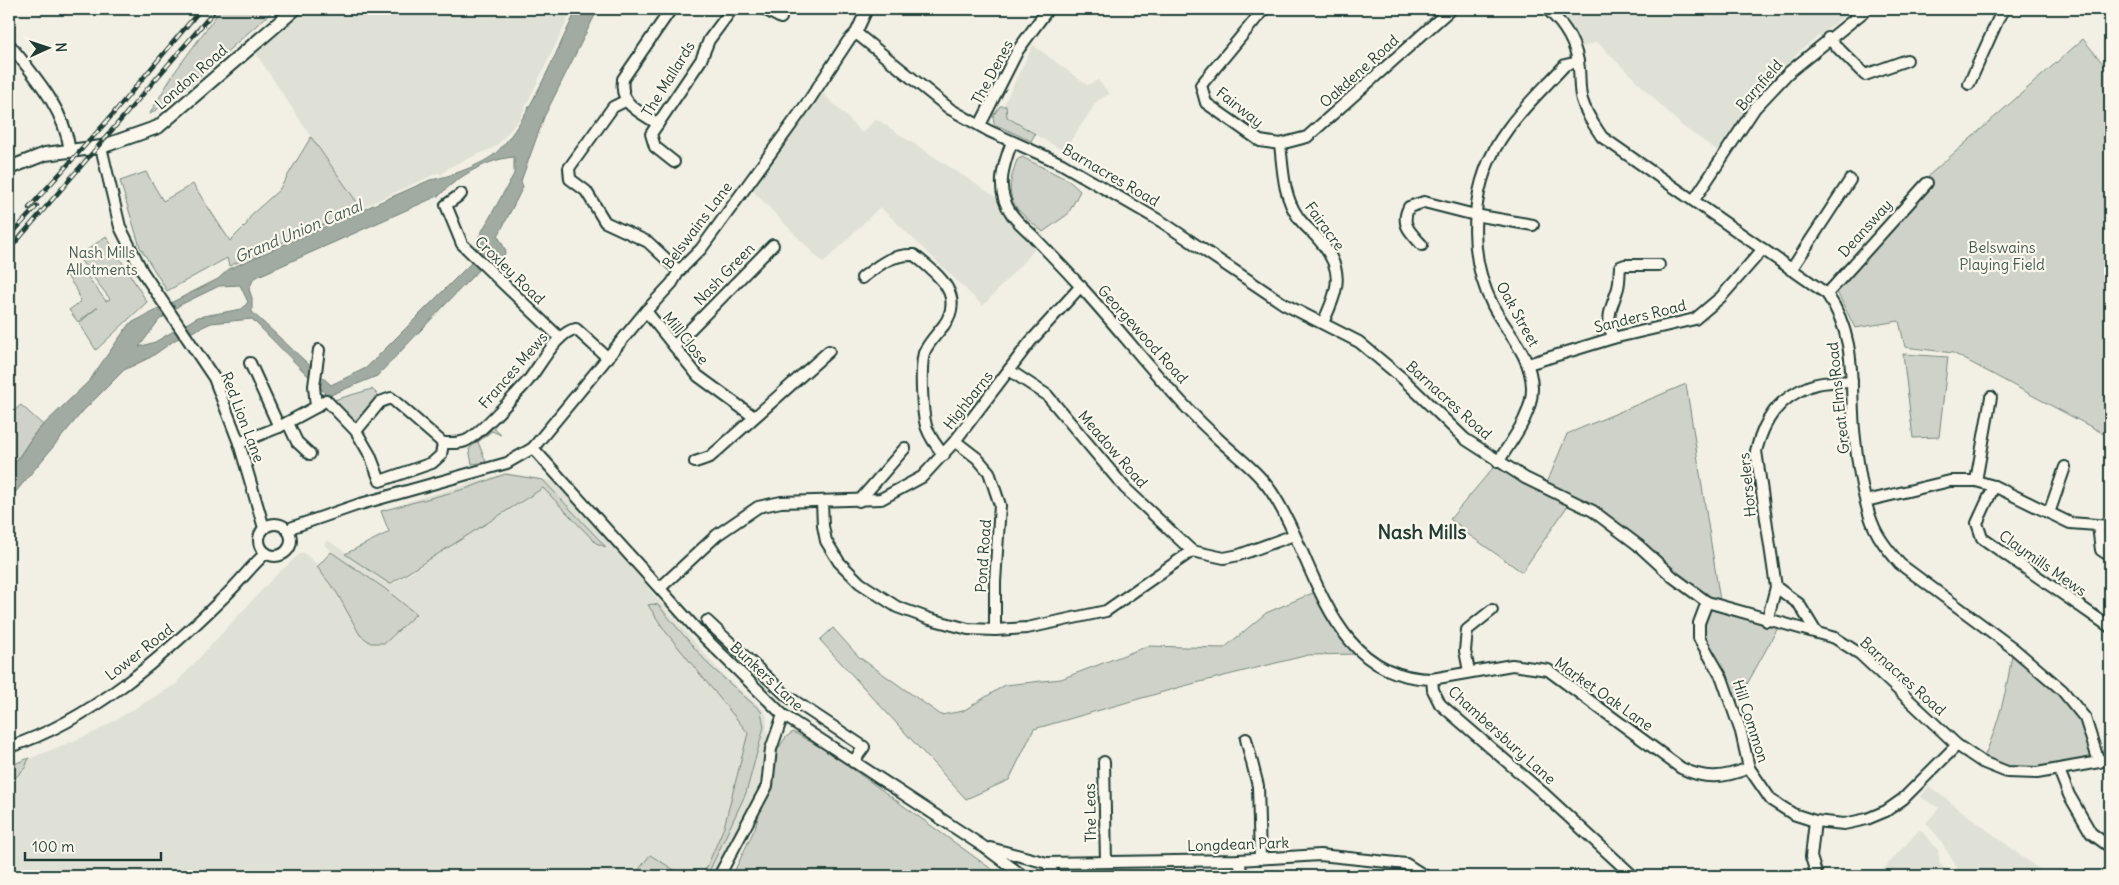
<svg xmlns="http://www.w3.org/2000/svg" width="2119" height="885" viewBox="0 0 2119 885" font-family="Delius,sans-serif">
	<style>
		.built { fill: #e0e1d6 }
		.green { fill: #cfd2c8; stroke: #77887e }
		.water { fill: #a2aba1; stroke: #6e7f75; fill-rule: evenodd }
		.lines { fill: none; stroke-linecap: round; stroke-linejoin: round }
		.minor-casing { stroke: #1f3d34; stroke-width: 14 }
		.major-casing { stroke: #1f3d34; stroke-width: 16 }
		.minor { stroke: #fbf7ec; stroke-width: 10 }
		.major { stroke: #fbf7ec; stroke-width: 12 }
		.rail-casing { stroke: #1f3d34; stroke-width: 4.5 }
		.rail { stroke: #fbf7ec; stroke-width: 2.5; stroke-dasharray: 8; stroke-linecap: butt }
		.labels { text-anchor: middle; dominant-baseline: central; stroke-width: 4.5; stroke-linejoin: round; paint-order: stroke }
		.street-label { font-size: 15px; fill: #1f3d34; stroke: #fbf7ec }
		.park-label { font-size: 15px; fill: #425b52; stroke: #fbf7ec }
		.water-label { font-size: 16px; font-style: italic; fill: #465e55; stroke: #fbf7ec }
		.district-label { font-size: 20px; font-weight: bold; fill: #1f3d34; stroke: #fbf7ec }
	</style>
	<rect width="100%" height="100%" fill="#f2f0e5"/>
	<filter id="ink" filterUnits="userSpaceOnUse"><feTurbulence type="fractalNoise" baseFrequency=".02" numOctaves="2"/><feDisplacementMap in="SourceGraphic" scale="10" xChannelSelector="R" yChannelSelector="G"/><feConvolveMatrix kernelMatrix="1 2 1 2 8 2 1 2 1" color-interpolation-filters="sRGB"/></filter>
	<g filter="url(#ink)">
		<g class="built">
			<polygon points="295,9 573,9 519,120 499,143 493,148 450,167 441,175 438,173 361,208 311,137 251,46"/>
			<polygon points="1574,9 1853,9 1801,50 1772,79 1754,100 1718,151 1682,126 1597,42 1583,47 1566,17"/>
			<polygon points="1033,45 1087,85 1098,80 1110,94 1098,100 1064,151 999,114"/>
			<polygon points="823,93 862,133 876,119 996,197 1004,212 1036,248 983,306 880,207 823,263 750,188 760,181 760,173"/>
			<polygon points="506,473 553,481 644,575 642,578 649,589 724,676 764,710 767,716 767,745 758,790 718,876 9,876 9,767 95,732 178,683 177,682 271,580 296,557 303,552 320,567 333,552 324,545 327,540 393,584 427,562 406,502"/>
			<polygon points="1929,786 2048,876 1962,876 1939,838 1926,823 1939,808 1920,797"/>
			<polygon points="1920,829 1938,850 1940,864 1953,876 1877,876"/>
		</g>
		<g class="green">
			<polygon points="221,9 275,9 186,88 149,115 174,73"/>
			<polygon points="2083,39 2110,72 2110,437 1953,353 1905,347 1899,321 1855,328 1836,290 1927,177"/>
			<polygon points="1000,106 1006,106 1007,117 1035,134 1031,141 994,124 993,116"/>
			<polygon points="311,137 361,208 229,266 227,258 167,291 140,247 120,181 146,172 163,201 193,184 230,241 246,225 251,215 279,190"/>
			<path d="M 1022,157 L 1068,180 L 1080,191 L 1068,214 L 1043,232 C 1013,207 1002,200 1017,160 Z"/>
			<polygon points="106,236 147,302 96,350 79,323 98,307 78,322 69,310 80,302 78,292 65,273 78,264 106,301 110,299 78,257"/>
			<polygon points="1903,354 1948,357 1939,437 1913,438"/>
			<polygon points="1686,384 1721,607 1780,624 1733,710 1699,638 1707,602 1638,545 1571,501 1522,572 1459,528 1460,526 1450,519 1498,462 1545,488 1567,434"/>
			<polygon points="372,389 381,398 358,422 355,422 334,400"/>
			<polygon points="21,405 43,425 35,433 9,472 9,415"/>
			<polygon points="489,424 501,435 492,431 478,442 486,462 472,464 469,449 491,430"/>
			<polygon points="505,474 543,480 606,547 596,543 543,488 390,584 345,554 389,532 381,511 468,488"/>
			<polygon points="331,552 384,588 416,614 385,643 371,643 360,635 337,593 317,567"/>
			<polygon points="1322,589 1360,654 1308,655 1184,686 1034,729 1009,780 966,799 820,640 833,628 859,657 941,715 963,711 1005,685 1061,679 1148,646 1224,648 1266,613"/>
			<polygon points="653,604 658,605 710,666 761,711 764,727 746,793 707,876 703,876 724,827 748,733 665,631 648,605"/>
			<path d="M 2013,648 L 2085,718 L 2099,762 L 2037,773 L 1982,762 C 1999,724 2007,690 2013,648 Z"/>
			<polygon points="793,732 829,752 1001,876 732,876 755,828 778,749 786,737"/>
			<polygon points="29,758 25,768 9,784 9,766"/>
			<polygon points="650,855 684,876 634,876"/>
		</g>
		<path class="water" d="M 577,9 L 598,9 L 544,117 L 521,181 L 523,187 L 498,236 L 506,251 L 498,267 L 487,261 L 377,376 L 328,396 L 252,319 L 211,323 L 175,340 L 151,357 L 124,370 L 83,411 L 9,500 L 9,472 L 35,433 L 89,381 L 129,324 L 218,279 L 229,269 L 430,180 C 446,178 485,164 497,152 C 529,120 556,51 577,9 ZM 514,157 L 514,174 L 476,242 L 478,256 L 366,368 L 331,385 L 252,312 L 252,298 L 249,289 L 254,278 L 440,195 C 458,176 488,159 514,157 ZM 240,285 L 248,302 L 242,309 L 198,317 L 155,342 L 139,347 L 159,320 L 180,305 L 219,286 Z"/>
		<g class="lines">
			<defs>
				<g id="minor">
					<polyline points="764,9 781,18"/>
					<polyline points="1156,9 1157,9"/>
					<polyline points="1264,9 1201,85 1206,103 1260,141 1280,144 1307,137 1451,9"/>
					<path d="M 1547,9 C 1565,25 1577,44 1579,69 C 1580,79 1579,91 1582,100 C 1586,114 1594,125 1602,137 L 1827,294 C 1857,337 1850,381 1854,430 C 1857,459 1862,500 1874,527 C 1880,541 1890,552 1900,564 L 2013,648 L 2062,690 L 2085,718 L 2099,762"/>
					<polyline points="856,33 950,109 989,131 1062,164 1162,222 1284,304 1359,342 1402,378 1465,439 1525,478 1593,511 1638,545 1673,577 1707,602 1835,638 1860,654 1957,745 1982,762 2007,772 2037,773 2099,762 2110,758"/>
					<polyline points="1828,38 1865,75 1907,60"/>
					<path d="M 9,44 C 35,77 64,108 70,151"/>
					<polyline points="1969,84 2000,15 2005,9"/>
					<polyline points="625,101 613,107 569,168 570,179 586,191 605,222 648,242 679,271"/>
					<path d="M 658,124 C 639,111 619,105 623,79 L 671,9"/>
					<polyline points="980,125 1018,50 1048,9"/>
					<path d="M 1012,142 C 1003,165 995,190 1011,213 C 1016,221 1025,228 1032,235 C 1048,252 1065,269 1081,287 C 1124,334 1166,390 1212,433 C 1231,452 1255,468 1271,491 C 1317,559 1327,678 1432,679 L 1512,665 L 1548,670 L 1681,768 C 1705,780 1724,778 1749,768"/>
					<path d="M 1280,144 C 1283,169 1283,196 1298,217 C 1304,226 1313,232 1319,240 C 1346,271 1338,289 1323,323"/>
					<polyline points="101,147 120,227 142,271 214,378 239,443 264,528"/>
					<polyline points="674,162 655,147 651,134 701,60 709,40 732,9"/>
					<polyline points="461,194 446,205 462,244 560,338"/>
					<polyline points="1694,200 1755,108 1788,73 1867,9"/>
					<path d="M 1422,245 C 1410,232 1400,224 1409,207 L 1424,202 L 1475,215 L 1533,225"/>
					<polyline points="1791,270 1850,180"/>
					<path d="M 862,278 C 879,265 891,254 914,255 C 936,273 966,294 944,325 C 938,333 927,344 924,353 C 920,369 922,410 926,426 C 930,437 936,446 944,455"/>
					<polyline points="1827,294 1927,183"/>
					<polyline points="646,311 698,376 754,417"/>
					<path d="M 1613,338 C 1606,315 1610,312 1617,291 C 1620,284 1619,275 1620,267 L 1625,265 L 1659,265"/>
					<polyline points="674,346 773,245"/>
					<polyline points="250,363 279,427"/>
					<polyline points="1528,364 1613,338 1695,319 1721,297 1763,249"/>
					<polyline points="1009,370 1047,395 1125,488 1192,551"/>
					<polyline points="316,407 326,400 356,431 370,455 380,481 432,463 441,455 443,443"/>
					<polyline points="288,423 297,442 310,454"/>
					<path d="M 356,431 L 380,402 L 391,398 L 443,443 C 451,443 462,444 469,439 C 483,431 515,395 527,382 C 539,368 557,331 576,329 L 608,358"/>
					<polyline points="955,441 977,458 989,472 1000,505 995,582 995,630"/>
					<polyline points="239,443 279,427 316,407 314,386 319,350"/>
					<polyline points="533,448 698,631 783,715 984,847 1023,876"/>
					<polyline points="695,462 710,457 829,351"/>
					<path d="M 1498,462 C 1512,440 1533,414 1532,387 C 1531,355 1507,333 1493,306 C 1465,251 1470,180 1507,130 C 1523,107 1546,86 1565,65 L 1578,62"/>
					<polyline points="1976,481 1991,397"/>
					<polyline points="1994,486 1977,523 1982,538 2110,627"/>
					<polyline points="859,501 905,448"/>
					<polyline points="1866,501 1950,481 1976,481 1994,486 2070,523 2110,526"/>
					<polyline points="822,502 823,526 826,541 839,562 860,583 897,607 930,619 968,629 995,630 1027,628 1106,611 1192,551 1224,558 1239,555 1294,535"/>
					<polyline points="2049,513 2065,467"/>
					<circle cx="275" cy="540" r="16"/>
					<polyline points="2098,526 2101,550 2110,556"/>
					<polyline points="288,531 293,527 357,505 507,463 533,448 646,311 672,283 679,271 701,249 810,99 848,41 856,33 867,9"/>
					<polyline points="1776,587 1799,604 1816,632"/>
					<polyline points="660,588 717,535 758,507 781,502 881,499 922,477 955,441 1030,342 1081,286"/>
					<polyline points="1707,602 1699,623 1699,638 1722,678 1741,732 1749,768 1771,800 1793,814 1815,821 1844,824 1867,819 1886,811 1903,799 1957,745"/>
					<polyline points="707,621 787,696 864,747 853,762"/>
					<path d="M 1767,621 L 1776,587 L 1756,451 C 1764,420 1778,398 1810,386 C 1822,381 1839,382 1852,381"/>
					<polyline points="1469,671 1465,651 1467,630 1492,610"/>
					<polyline points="1432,679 1433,690 1440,704 1542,792 1633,876"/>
					<polyline points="1246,739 1258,786 1260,859"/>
					<path d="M 9,747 C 92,720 163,657 224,597 C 239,583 251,566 266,553"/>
					<polyline points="1104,762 1106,862"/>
					<polyline points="2059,770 2069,795 2091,833 2110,847"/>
					<polyline points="1815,821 1811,857 1817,876"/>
					<polyline points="990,848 1047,863 1239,860 1320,855 1406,864 1425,876"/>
					<polyline points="1239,860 1242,876"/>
					<polyline points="1047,863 1055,876"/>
					<polyline points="719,876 767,786 771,749 783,715"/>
				</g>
				<polyline id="major" points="9,168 45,154 101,147 158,127 295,9"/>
			</defs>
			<use href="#minor" class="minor-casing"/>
			<use href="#major" class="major-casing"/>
			<use href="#minor" class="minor"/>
			<use href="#major" class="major"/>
			<defs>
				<g id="rail">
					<polyline points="29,208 107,121 201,9"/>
					<polyline points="9,237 37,206"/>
					<polyline points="9,250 216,9"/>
				</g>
			</defs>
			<use href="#rail" class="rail-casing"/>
			<use href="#rail" class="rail"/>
		</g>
	</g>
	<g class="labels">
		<g class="street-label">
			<text transform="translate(1359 71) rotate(-42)">Oakdene Road</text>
			<text transform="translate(992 72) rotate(-62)">The Denes</text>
			<text transform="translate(191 77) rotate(-41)">London Road</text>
			<text transform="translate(668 79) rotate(-58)">The Mallards</text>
			<text transform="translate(1759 85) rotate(-49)">Barnfield</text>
			<text transform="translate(1240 107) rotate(38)">Fairway</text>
			<text transform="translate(1111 175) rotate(30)">Barnacres Road</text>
			<text transform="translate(697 225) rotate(-53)">Belswains Lane</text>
			<text transform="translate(1325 226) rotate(54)">Fairacre</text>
			<text transform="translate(1865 228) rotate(-48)">Deansway</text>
			<text transform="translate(510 270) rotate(44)">Croxley Road</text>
			<text transform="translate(724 274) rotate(-46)">Nash Green</text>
			<text transform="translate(1518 314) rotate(61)">Oak Street</text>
			<text transform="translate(1640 316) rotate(-14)">Sanders Road</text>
			<text transform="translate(1143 334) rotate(48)">Georgewood Road</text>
			<text transform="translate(686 338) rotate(51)">Mill Close</text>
			<text transform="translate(513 370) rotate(-49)">Frances Mews</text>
			<text transform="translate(1838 398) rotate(-96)">Great Elms Road</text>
			<text transform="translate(968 400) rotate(-52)">Highbarns</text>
			<text transform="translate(1449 400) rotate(42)">Barnacres Road</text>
			<text transform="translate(243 417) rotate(69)">Red Lion Lane</text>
			<text transform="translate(1113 449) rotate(49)">Meadow Road</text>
			<text transform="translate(1747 485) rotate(-96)">Horselers</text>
			<text transform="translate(983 556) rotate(-86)">Pond Road</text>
			<text transform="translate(2043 563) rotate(35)">Claymills Mews</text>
			<text transform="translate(139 652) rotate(-38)">Lower Road</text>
			<text transform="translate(767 676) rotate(43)">Bunkers Lane</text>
			<text transform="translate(1903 676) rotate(42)">Barnacres Road</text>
			<text transform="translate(1604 694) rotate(35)">Market Oak Lane</text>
			<text transform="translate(1751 721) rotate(72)">Hill Common</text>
			<text transform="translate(1502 735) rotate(42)">Chambersbury Lane</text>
			<text transform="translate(1090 813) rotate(-91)">The Leas</text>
			<text transform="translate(1238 844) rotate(-2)">Longdean Park</text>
		</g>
		<g class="park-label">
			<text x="2002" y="247">Belswains<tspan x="2002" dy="17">Playing Field</tspan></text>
			<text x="102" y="252">Nash Mills<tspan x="102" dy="17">Allotments</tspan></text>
		</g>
		<g class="water-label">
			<text transform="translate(298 231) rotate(-23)">Grand Union Canal</text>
		</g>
		<g class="district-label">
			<text x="1422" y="531">Nash Mills</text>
		</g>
	</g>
	<rect width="2119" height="885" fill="none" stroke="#fbf7ec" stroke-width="30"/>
	<rect x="15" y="15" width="2089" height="855" fill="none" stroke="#1f3d34" stroke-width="2" filter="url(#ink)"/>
	<g transform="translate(48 48) rotate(87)" stroke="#fbf7ec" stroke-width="4" paint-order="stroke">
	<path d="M0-4L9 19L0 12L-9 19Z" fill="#1f3d34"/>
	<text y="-8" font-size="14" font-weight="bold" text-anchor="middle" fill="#1f3d34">N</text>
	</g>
	<path d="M25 852v8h136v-8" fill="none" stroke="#1f3d34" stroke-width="2.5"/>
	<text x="32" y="852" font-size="15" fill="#1f3d34" stroke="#fbf7ec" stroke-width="4" paint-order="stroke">100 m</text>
</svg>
